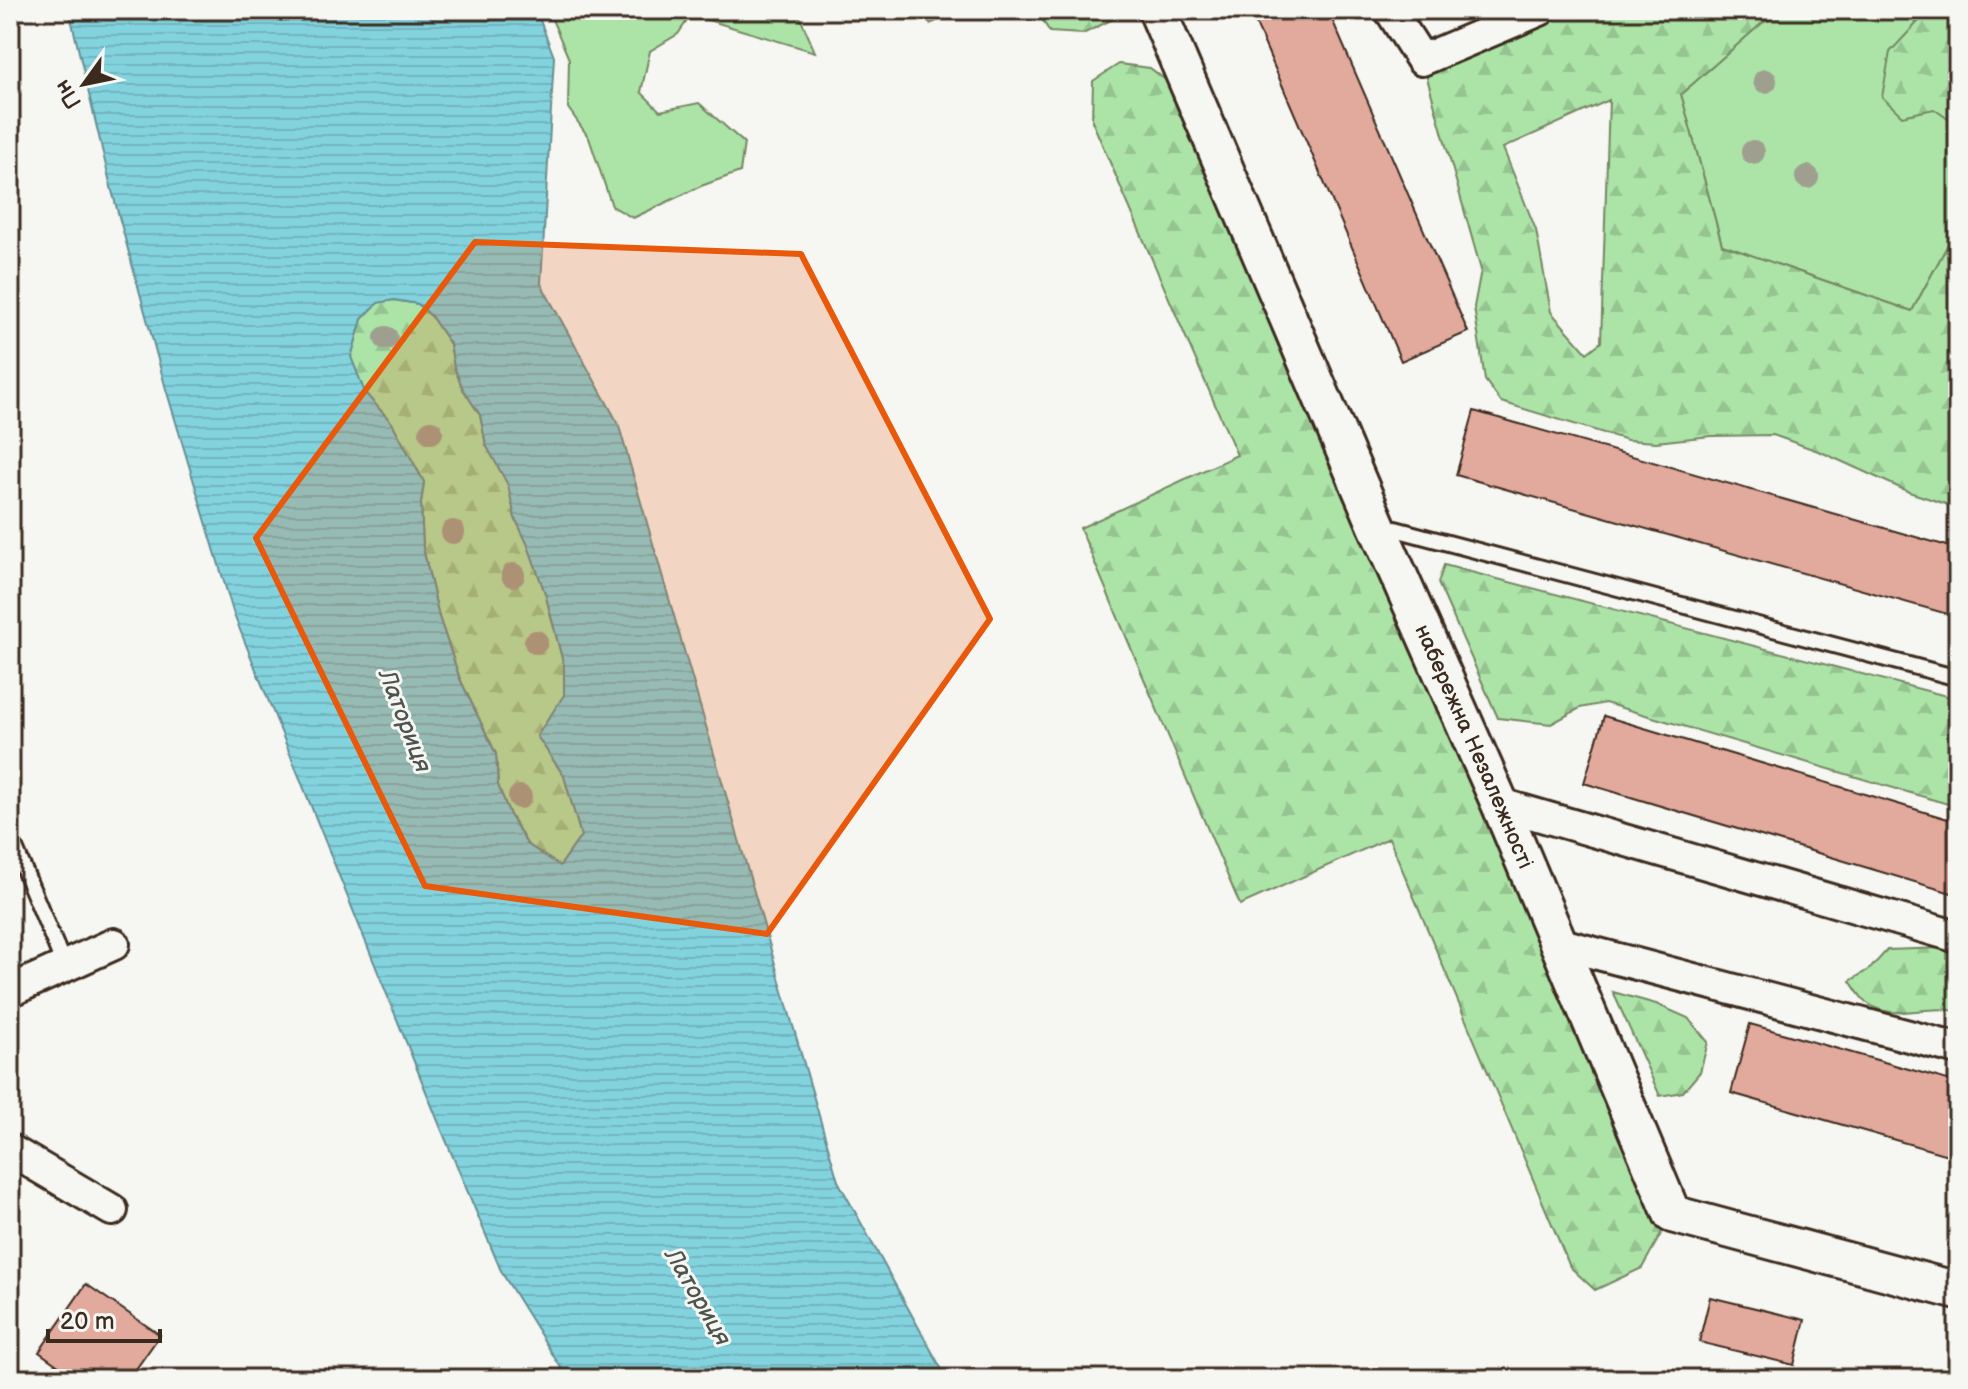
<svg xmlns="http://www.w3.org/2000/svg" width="1968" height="1389" viewBox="0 0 1968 1389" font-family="'Balsamiq Sans',sans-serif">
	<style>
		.green { fill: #ace4a8; stroke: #748763; stroke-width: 2 }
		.forest { fill: url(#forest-firs); stroke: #748763; stroke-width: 2; fill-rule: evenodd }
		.water { fill: url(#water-rules); stroke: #668f92; stroke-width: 2; fill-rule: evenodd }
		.building { fill: #e2a99d; stroke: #3b2a1e; stroke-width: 2 }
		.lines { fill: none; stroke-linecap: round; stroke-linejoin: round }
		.service-casing { stroke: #3b2a1e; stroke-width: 20 }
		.minor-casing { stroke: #3b2a1e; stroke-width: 36 }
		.tertiary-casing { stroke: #3b2a1e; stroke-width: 42 }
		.service { stroke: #f6f6f2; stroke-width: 14 }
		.minor { stroke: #f6f6f2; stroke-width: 30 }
		.tertiary { stroke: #f6f6f2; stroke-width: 36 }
		.tree { fill: #9f9f90 }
		.marked { fill: #e8590c; fill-opacity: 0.2; stroke: #e8590c; stroke-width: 6; stroke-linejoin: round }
		.labels { text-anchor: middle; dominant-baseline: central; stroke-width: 6; stroke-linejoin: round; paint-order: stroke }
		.street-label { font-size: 22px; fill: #3b2a1e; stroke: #f6f6f2 }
		.water-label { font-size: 24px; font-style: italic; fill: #4d544e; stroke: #f6f6f2 }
	</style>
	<defs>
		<pattern id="forest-firs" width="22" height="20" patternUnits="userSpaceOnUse" patternTransform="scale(2)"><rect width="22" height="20" fill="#ace4a8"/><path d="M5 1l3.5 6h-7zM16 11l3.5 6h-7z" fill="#95c490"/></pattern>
		<pattern id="water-rules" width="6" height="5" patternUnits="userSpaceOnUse" patternTransform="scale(2)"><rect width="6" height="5" fill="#83d3df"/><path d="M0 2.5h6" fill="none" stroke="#72b5bf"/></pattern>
	</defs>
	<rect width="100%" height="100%" fill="#f6f6f2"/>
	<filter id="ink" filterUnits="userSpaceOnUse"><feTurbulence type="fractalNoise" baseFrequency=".0125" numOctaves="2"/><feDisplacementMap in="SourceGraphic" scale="16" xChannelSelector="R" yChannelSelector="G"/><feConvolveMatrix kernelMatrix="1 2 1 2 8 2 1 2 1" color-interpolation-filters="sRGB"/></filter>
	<g filter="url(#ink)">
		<g class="green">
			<polygon points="548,10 797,10 815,52 691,15 678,34 650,51 641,92 660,111 699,103 744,143 740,172 701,186 633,218 612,206 589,138 568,108 569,59"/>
			<polygon points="924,10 962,10 930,24"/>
			<polygon points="1787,10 1906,10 1958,83 1958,226 1912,311 1722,245 1681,94 1762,23"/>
		</g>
		<g class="forest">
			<polygon points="1036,10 1123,10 1121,15 1083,34 1050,32"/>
			<path d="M 1540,10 L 1787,10 L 1762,23 L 1681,94 L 1722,245 L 1912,311 L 1958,226 L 1958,508 L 1909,492 L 1821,452 L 1773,435 L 1711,436 L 1656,442 L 1627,440 L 1501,402 L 1485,380 L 1474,307 L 1481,270 L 1422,60 ZM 1609,100 L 1601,342 L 1587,353 L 1551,312 L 1536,230 L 1503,148 Z"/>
			<polygon points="1929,10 1958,10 1958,126 1934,109 1902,116 1882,97 1890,52"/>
			<polygon points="1119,64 1150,68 1198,105 1672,1214 1642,1268 1595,1290 1570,1267 1389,838 1240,905 1080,528 1237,455 1092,121 1093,81"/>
			<polygon points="394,300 418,304 431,316 450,344 454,367 463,389 480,415 486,445 509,485 515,518 527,542 545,593 564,666 564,696 537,736 564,776 581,836 560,866 527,844 510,815 498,785 496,754 460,679 439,617 423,548 421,503 424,482 392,423 365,393 351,357 362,319 378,302"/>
			<polygon points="1444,565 1958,699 1958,807 1605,703 1580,708 1551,724 1498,718 1438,583"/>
			<path d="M 1944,948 L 1958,954 L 1958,1012 C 1928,1002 1893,1024 1866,1002 C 1860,997 1855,988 1850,981 L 1871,968 L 1887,950 Z"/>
			<polygon points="1613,992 1656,1004 1688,1018 1708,1042 1700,1072 1683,1092 1660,1096"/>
		</g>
		<path class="water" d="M 69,10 L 536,10 L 554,57 L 541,284 L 618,423 L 838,1181 L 947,1379 L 568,1379 L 502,1273 L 440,1126 L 234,615 L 166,389 L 111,187 ZM 394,300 L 418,304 L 431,316 L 450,344 L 454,367 L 463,389 L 480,415 L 486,445 L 508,485 L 515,518 L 527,543 L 545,593 L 564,666 L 564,695 L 537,736 L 564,776 L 581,836 L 560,866 L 527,844 L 510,815 L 498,785 L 496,754 L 460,679 L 439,617 L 423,548 L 421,503 L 424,482 L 392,423 L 365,393 L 351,357 L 362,319 L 378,303 Z"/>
		<g class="building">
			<polygon points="1262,10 1328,10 1468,332 1401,361 1252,15"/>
			<polygon points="1474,411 1958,549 1958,617 1456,475"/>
			<polygon points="1604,716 1958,822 1958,895 1584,783"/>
			<polygon points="1750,1024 1958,1083 1958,1158 1731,1093"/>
			<polygon points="86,1284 160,1335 129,1379 77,1379 39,1352"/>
			<polygon points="1710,1297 1805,1320 1794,1365 1699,1342"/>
			<polygon points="1803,1370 1849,1379 1801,1379"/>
		</g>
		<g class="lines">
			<defs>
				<g id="service">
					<polyline points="1380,525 1958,678"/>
					<polyline points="10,836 64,965"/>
				</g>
				<g id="minor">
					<polyline points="1390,10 1422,60 1540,10"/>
					<polyline points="1500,804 1958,937"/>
					<polyline points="1557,943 1958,1049"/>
					<polyline points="10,991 114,944"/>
					<polyline points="10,1150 112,1210"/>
				</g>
				<g id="tertiary">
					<path id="s1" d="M 1157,10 L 1376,524 L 1500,804 L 1672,1214 L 1958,1291"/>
				</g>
			</defs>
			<use href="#service" class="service-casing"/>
			<use href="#minor" class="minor-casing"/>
			<use href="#tertiary" class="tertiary-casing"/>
			<use href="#service" class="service"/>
			<use href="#minor" class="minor"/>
			<use href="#tertiary" class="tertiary"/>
		</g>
		<g class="tree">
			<circle cx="1765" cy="81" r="12"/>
			<circle cx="1753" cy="152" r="12"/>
			<circle cx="1807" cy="177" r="12"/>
			<circle cx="386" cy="338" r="12"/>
			<circle cx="431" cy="432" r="12"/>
			<circle cx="453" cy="532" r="12"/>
			<circle cx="513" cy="575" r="12"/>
			<circle cx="536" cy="642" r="12"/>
			<circle cx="520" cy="797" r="12"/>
		</g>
	</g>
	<path class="marked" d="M 475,242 L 801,254 L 990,619 L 767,934 L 425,886 L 256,538 Z"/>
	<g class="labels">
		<g class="street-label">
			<text stroke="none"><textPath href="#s1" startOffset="802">набережна Незалежності</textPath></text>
		</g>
		<g class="water-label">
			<text transform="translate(405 721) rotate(69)">Латориця</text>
			<text transform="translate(698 1297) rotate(60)">Латориця</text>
		</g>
	</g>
	<rect width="1968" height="1389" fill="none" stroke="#f6f6f2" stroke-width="40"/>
	<rect x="20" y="20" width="1928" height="1349" fill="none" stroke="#3b2a1e" stroke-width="3" filter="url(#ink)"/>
	<g transform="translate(84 84) rotate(237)" stroke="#f6f6f2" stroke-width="6" paint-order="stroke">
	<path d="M0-6L14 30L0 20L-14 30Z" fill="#3b2a1e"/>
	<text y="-12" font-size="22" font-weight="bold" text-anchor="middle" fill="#3b2a1e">Пн</text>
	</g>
	<path d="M48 1329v12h112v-12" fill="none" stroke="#3b2a1e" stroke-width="4"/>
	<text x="60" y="1329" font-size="24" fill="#3b2a1e" stroke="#f6f6f2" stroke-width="6" paint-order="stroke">20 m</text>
</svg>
